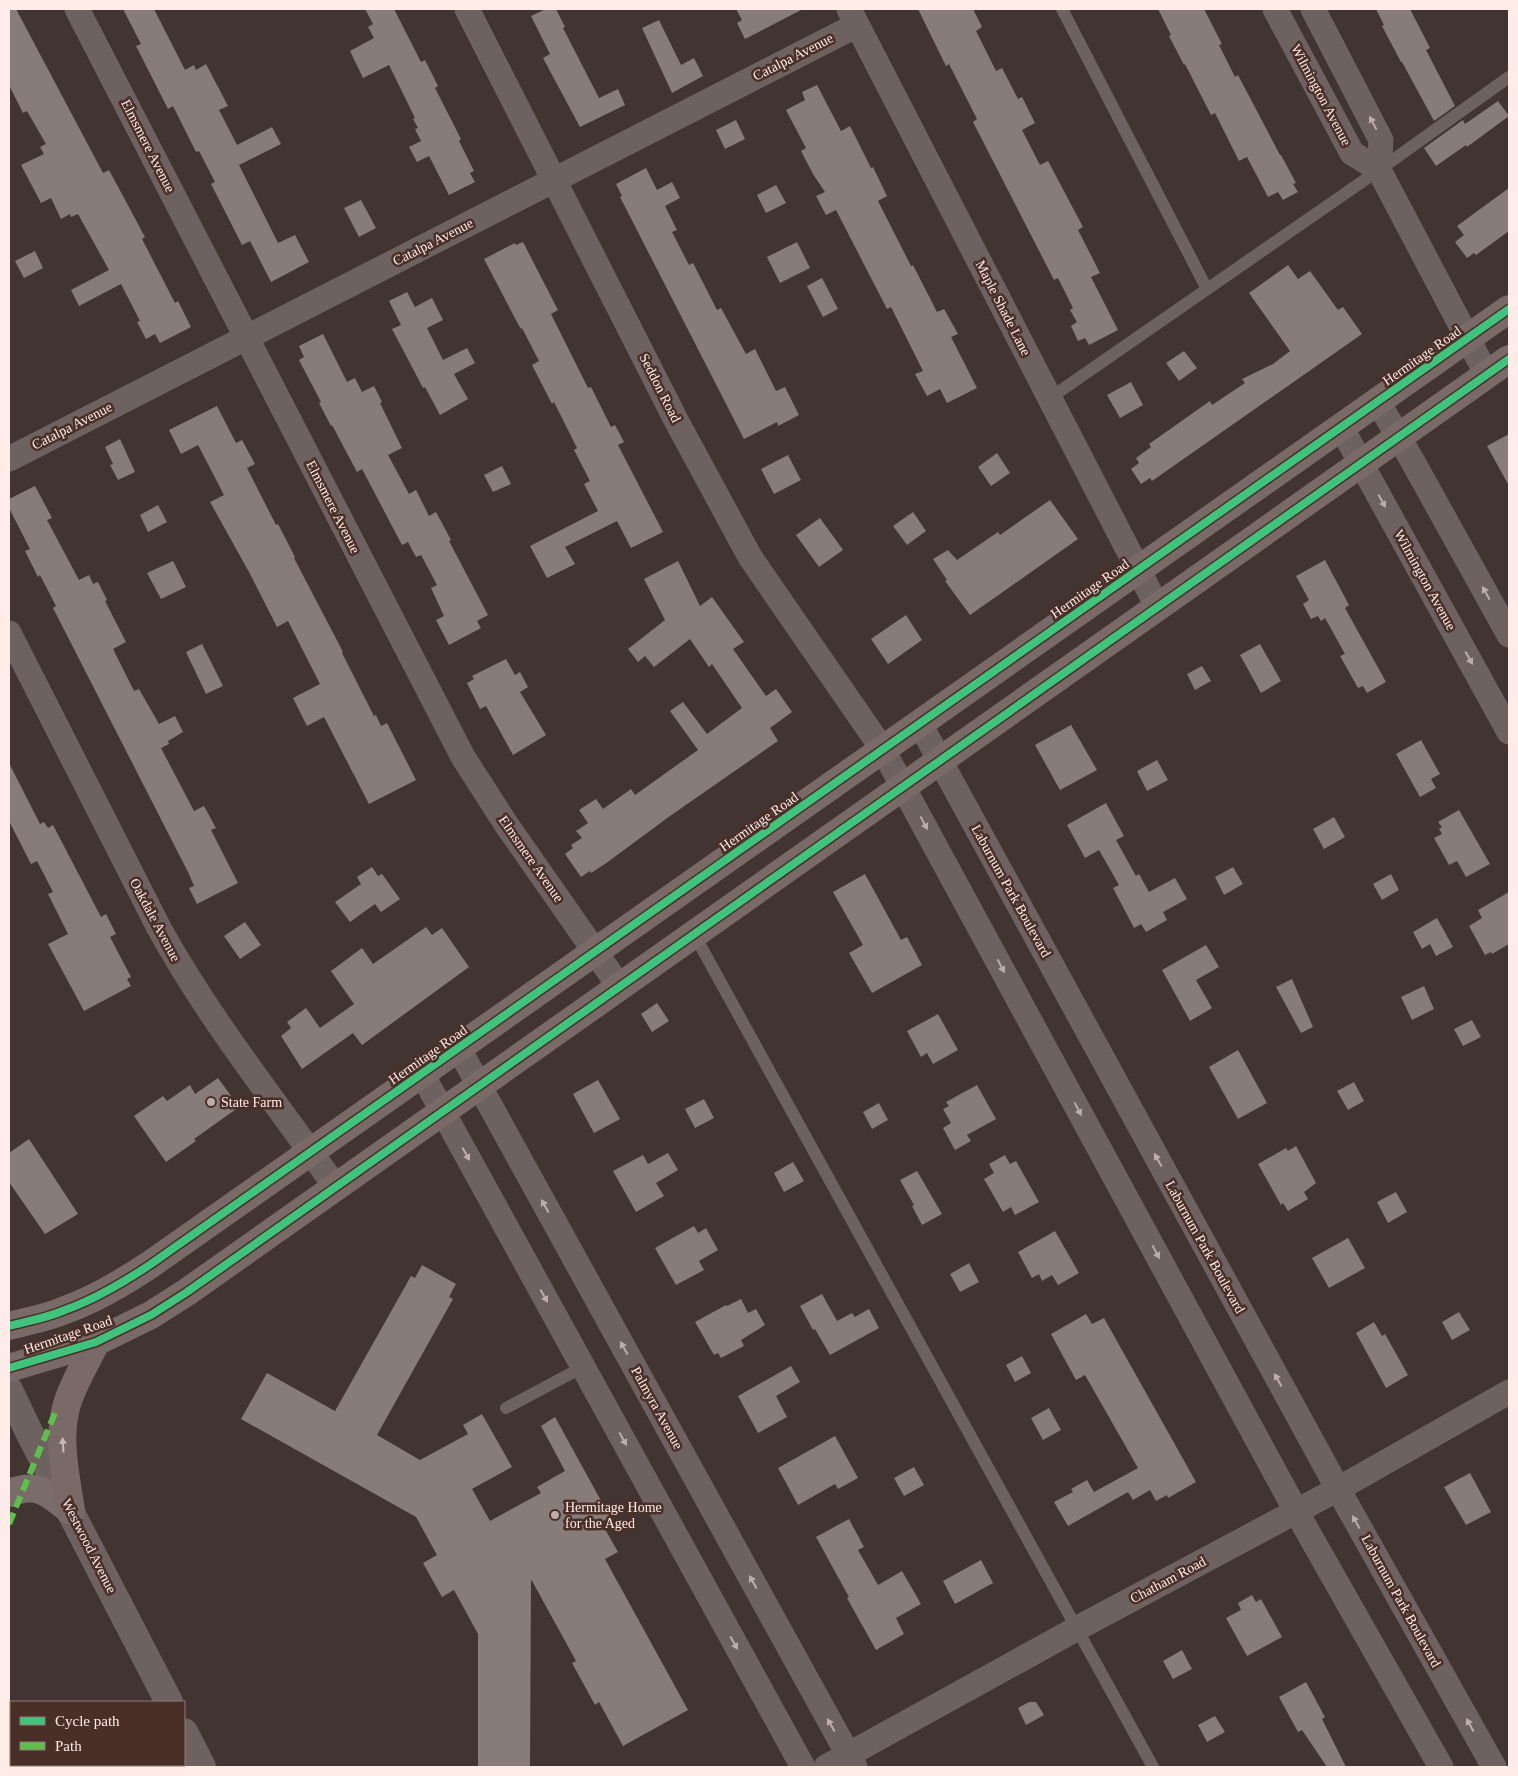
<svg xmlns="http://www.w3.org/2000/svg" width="1518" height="1776" viewBox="0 0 1518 1776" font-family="Georgia,serif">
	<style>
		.building { fill: #887c78 }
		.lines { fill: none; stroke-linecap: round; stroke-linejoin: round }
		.service { stroke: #6e6260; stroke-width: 12 }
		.minor { stroke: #6e6260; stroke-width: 25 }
		.tertiary { stroke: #6e6260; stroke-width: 28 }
		.secondary { stroke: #7a6c69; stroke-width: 28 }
		.primary { stroke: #796a67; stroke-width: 28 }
		.quiet { stroke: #5fbe4e; stroke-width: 6; stroke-dasharray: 12 6; stroke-linecap: butt }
		.cycleway-casing { stroke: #4a2f29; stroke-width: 11 }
		.cycleway { stroke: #40c37c; stroke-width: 8 }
		.oneway { fill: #beaeab }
		.oneway2 { fill: #c9b8b4 }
		.poi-dot { fill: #bdaca8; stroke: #4a2f29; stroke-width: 2 }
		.labels { text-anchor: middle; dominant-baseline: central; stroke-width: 5; stroke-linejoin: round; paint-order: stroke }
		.street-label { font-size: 14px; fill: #ffece8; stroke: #4a2f29 }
		.poi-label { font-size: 14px; fill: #ffece8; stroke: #4a2f29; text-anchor: start }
	</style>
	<rect width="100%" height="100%" fill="#423431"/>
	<g class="building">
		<polygon points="9,9 16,9 103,173 109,170 145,237 142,239 175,303 178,301 191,327 160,343 155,334 146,339 137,322 140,321 121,284 79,306 71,290 109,270 78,214 71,217 70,214 61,219 51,198 41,203 21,165 44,154 40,147 46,144 27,111 23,113 9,85"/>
		<polygon points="123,9 154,9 185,70 194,65 196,70 206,64 228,106 219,110 237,145 272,127 281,144 239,165 278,243 295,235 309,262 271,282 250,241 242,245 211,184 215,182 199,151 196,152 173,106 168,109 136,46 141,44"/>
		<polygon points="365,9 394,9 421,62 425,60 438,86 435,88 461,139 459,141 474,171 470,173 475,182 449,195 429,156 417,162 409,147 421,141 415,129 418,128 413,119 415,118 389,65 363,78 350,51 374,38 368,27 373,24"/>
		<polygon points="546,9 556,9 565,27 563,28 599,98 618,89 625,105 580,127 543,58 550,54 531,16"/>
		<polygon points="736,9 803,9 745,39 737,23 742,20"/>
		<polygon points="918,9 973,9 982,27 976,31 996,71 1002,68 1018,99 1022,97 1035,123 1022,130 1040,165 1048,161 1083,227 1078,230 1100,273 1091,277 1118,330 1089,345 1085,338 1078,341 1071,326 1077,322 1070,310 1073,308 1058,278 1054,280 973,122 977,119 949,64 946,66"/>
		<polygon points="1158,9 1204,9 1222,44 1219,45 1235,77 1238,75 1280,155 1281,155 1296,183 1293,184 1298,192 1283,200 1278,192 1268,197 1247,157 1239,161 1215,113 1211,115 1185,64 1184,65 1169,36 1171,35"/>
		<polygon points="1376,9 1410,9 1430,48 1426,50 1455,106 1434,121 1402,62 1401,62 1382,26 1384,25"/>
		<polygon points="659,20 681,65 694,58 703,76 672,93 642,28"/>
		<polygon points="817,85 841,131 850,126 871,168 873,167 887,196 878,201 911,266 913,265 937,312 944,309 958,334 951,337 977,388 947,403 940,389 927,396 915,374 923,371 891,307 887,309 836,210 826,215 816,196 825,192 813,174 801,151 806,148 786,110 805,100 802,92"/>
		<polygon points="1498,101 1509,116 1467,147 1466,145 1436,166 1424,148 1463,120 1465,124"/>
		<polygon points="736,120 745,139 725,149 716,130"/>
		<polygon points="646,168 657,190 672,182 680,198 665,206 677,230 672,232 689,265 693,263 717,310 721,308 746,354 755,349 776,391 785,387 799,415 778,426 777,422 744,439 620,197 622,196 616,184"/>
		<polygon points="776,185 786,203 766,213 757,195"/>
		<polygon points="1509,188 1509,231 1476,255 1474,253 1467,258 1455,242 1464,235 1457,226"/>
		<polygon points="361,200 376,228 359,237 344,208"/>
		<polygon points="523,242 558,310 551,314 588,388 591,387 611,427 615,425 624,442 618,445 663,532 631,548 617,521 565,547 575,564 547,578 530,546 598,511 584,484 590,481 574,450 577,448 554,402 552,404 532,365 539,361 522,328 521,329 518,324 484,259 515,243 516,245"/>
		<polygon points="797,242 810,268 780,283 767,257"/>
		<polygon points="35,251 43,268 24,278 15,261"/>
		<polygon points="1288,265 1298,279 1310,271 1338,310 1343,307 1362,334 1152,481 1150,478 1141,484 1131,469 1139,463 1136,458 1151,447 1149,444 1210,401 1212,405 1245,383 1242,379 1273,364 1290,351 1249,293"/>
		<polygon points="822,278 838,309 823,317 807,286"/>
		<polygon points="407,292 415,307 432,298 443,320 427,328 443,360 467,348 475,363 454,374 468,399 440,415 425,387 423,388 392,329 401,325 389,301"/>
		<polygon points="323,334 347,382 355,378 362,392 374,386 382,402 380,403 402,448 388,455 409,494 416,490 429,516 436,512 451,540 449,541 488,615 477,621 481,628 449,645 436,620 444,616 431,588 437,585 421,555 416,557 408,542 402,545 362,469 357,472 332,425 331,426 319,403 321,402 299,360 304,357 299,346"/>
		<polygon points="1184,351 1197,368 1179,381 1166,363"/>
		<polygon points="1131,382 1143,405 1120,418 1107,395"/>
		<polygon points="217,406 236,443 242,440 255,464 247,468 276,525 278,524 295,557 294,558 343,652 342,653 374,716 376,715 381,726 387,723 416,780 369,804 324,717 307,726 293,698 320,684 288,621 277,627 249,572 210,502 224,495 198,445 181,454 169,430"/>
		<polygon points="1509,434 1509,486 1487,446"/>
		<polygon points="120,439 135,472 118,480 110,465 113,464 105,447"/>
		<polygon points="997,453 1010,473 991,486 978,467"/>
		<polygon points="788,455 801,480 774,494 761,469"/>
		<polygon points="502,466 511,484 493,492 484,475"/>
		<polygon points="35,486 52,518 47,520 79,580 89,575 93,584 98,582 107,600 105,601 126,642 113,649 134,691 139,689 159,724 175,716 183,732 168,741 169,744 161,748 194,811 204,806 216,828 211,830 238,883 197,904 189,888 194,886 189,874 53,608 56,606 40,575 38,577 25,551 30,549 9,508 9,499"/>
		<polygon points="1050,500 1078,539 970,615 945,581 947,580 933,559 948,550 957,560 998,532 1000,535"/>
		<polygon points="158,505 167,522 148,532 140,515"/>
		<polygon points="913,512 926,531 907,545 893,526"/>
		<polygon points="820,518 843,550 819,567 796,535"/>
		<polygon points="1325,560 1349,605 1345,608 1386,682 1367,693 1363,686 1358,688 1340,656 1345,654 1325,618 1321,621 1318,616 1311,619 1303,604 1309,600 1296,576"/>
		<polygon points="173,561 186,587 161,599 147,573"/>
		<polygon points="678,561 700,606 712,597 744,642 733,649 766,696 776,689 792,712 770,728 778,741 670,816 605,864 591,873 590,871 581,877 565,854 573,848 571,845 582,838 576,831 588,823 579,810 596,799 603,809 631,789 635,795 698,750 670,711 683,702 707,734 742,708 712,664 709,667 690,639 654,667 645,656 638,662 628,649 665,620 644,579"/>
		<polygon points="906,615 922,640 888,664 871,639"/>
		<polygon points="202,644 223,686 206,694 186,652"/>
		<polygon points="1260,644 1281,681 1261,693 1240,655"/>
		<polygon points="506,659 515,675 520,672 528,687 520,692 546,735 513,755 486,706 480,709 467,683 474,679 472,676"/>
		<polygon points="1202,666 1211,681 1195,690 1187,674"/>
		<polygon points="1071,725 1097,770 1060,790 1035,745"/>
		<polygon points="1421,740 1440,774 1431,779 1436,788 1420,797 1396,754"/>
		<polygon points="1157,760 1168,780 1147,791 1137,771"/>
		<polygon points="9,763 40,824 44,822 48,828 53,825 101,917 106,914 116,934 110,937 131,977 127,979 131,986 84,1011 48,944 68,934 48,894 53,892 37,861 31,864 9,821"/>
		<polygon points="1106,803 1124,836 1116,840 1136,876 1139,874 1149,892 1175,878 1187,899 1163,912 1167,920 1146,932 1141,924 1134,928 1113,888 1119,885 1099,850 1085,858 1067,825"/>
		<polygon points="1459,810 1490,864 1466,877 1457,861 1449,865 1434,838 1442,834 1439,829 1442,827 1438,822"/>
		<polygon points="1334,817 1345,837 1324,849 1313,829"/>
		<polygon points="372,867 378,876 382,874 400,899 381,912 375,904 350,922 335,902 361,884 357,877"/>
		<polygon points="1233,867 1243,884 1224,895 1215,877"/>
		<polygon points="865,874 901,940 907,937 922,965 872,993 849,953 863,945 833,892"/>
		<polygon points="1391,874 1399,890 1382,900 1373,884"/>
		<polygon points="1509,892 1509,944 1492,954 1491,952 1485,955 1469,926 1482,918 1478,910"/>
		<polygon points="1437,918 1453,947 1436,956 1430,944 1422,949 1413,932"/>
		<polygon points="245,922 261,945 240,959 224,936"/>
		<polygon points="426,927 432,935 442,928 469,967 362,1045 353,1033 302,1069 281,1036 291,1028 287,1022 306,1008 320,1028 354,1004 331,971 362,948 373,964"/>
		<polygon points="1206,945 1219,967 1196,980 1212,1008 1190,1021 1162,970"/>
		<polygon points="1292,979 1313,1027 1301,1033 1276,987"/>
		<polygon points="1424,986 1434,1009 1412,1020 1401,997"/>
		<polygon points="657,1003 669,1021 652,1032 641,1014"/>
		<polygon points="938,1014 958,1050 933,1064 927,1053 921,1057 907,1031"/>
		<polygon points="1472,1020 1481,1037 1463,1046 1454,1029"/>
		<polygon points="1238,1050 1267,1103 1238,1119 1209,1067"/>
		<polygon points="218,1078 239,1107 194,1139 196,1141 166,1162 134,1116 163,1096 167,1101 190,1085 195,1094"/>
		<polygon points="598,1080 620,1119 594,1133 573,1094"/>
		<polygon points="1354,1082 1364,1101 1348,1110 1337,1091"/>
		<polygon points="977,1085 996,1119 967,1135 971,1141 955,1150 943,1128 951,1123 943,1109 949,1106 946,1102"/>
		<polygon points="704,1099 714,1118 695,1128 685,1109"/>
		<polygon points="879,1103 888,1120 872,1129 863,1112"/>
		<polygon points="29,1139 78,1214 45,1234 9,1182 9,1153"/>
		<polygon points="1296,1146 1316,1183 1304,1192 1308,1199 1288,1211 1283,1203 1281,1205 1258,1164 1286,1148 1288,1151"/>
		<polygon points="668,1153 678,1170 656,1183 664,1196 636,1212 613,1171 643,1155 648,1164"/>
		<polygon points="1005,1155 1010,1164 1016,1161 1039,1202 1015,1215 1011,1207 1003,1212 984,1179 994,1173 989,1164"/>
		<polygon points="793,1162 804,1181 784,1192 774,1173"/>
		<polygon points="917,1171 942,1214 922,1225 912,1206 914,1205 900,1180"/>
		<polygon points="1396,1192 1407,1212 1388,1223 1377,1202"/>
		<polygon points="694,1226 698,1233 706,1228 718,1250 699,1261 704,1270 676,1285 655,1248"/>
		<polygon points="1055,1231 1079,1273 1058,1285 1052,1275 1042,1281 1039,1274 1032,1278 1018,1252"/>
		<polygon points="1348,1238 1365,1268 1329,1288 1312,1258"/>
		<polygon points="969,1263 979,1282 960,1292 950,1274"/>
		<polygon points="422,1265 456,1284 449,1297 453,1299 377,1435 420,1460 468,1434 463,1425 482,1414 512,1467 472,1489 490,1521 541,1493 537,1487 565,1471 541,1426 555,1417 610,1517 601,1522 618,1552 605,1559 688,1710 623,1746 599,1702 595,1705 572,1663 576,1661 531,1579 530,1767 478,1767 478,1634 454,1590 442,1597 423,1563 437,1555 416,1517 241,1419 267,1373 335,1411 411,1276 415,1278"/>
		<polygon points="822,1294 837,1321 852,1313 855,1317 869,1309 879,1328 830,1355 815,1329 813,1330 800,1306"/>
		<polygon points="741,1299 748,1313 756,1309 765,1325 741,1340 744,1346 721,1358 718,1353 714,1355 695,1322 726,1305 727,1306"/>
		<polygon points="1459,1312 1470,1330 1452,1340 1442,1322"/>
		<polygon points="1086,1314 1092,1324 1104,1318 1196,1482 1168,1498 1167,1495 1156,1501 1150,1490 1133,1500 1128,1492 1068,1526 1054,1502 1073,1492 1071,1489 1087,1480 1094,1492 1138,1468 1085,1375 1076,1380 1051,1334"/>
		<polygon points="1374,1322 1382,1336 1385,1334 1408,1375 1386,1388 1356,1333"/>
		<polygon points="1022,1356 1031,1373 1015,1382 1006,1365"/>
		<polygon points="791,1366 800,1382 776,1396 787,1417 758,1433 738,1396"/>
		<polygon points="1049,1408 1061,1430 1043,1440 1031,1418"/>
		<polygon points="835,1436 858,1478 838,1489 835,1484 798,1505 778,1468"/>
		<polygon points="914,1467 924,1485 904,1496 894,1478"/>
		<polygon points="1470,1473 1491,1512 1466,1525 1444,1487"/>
		<polygon points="849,1519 864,1547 858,1550 878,1585 902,1571 921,1604 896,1618 904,1634 876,1650 847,1598 849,1597 816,1537"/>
		<polygon points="981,1560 993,1583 955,1604 943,1581"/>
		<polygon points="1252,1595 1256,1602 1261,1599 1282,1637 1247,1656 1226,1618 1241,1610 1238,1603"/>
		<polygon points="1182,1650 1192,1669 1173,1679 1163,1661"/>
		<polygon points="1306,1682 1325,1717 1322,1719 1346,1767 1327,1767 1302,1730 1298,1732 1279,1697"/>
		<polygon points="1029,1702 1036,1702 1044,1715 1026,1725 1018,1708"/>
		<polygon points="1215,1716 1225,1732 1207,1742 1198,1725"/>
	</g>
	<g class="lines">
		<g class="service">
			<polyline points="1062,9 1207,289"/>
			<polyline points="1050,398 1379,170 1509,77"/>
			<polyline points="694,934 1153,1767"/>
			<polyline points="506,1408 583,1367"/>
		</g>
		<g class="minor">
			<polyline points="77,9 463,757 506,824 619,986"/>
			<polyline points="467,9 677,422 750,557 883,750 1296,1511 1441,1767"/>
			<polyline points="849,9 1158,608"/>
			<polyline points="1275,9 1352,153 1379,170 1487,375"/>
			<polyline points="1313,9 1381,140 1379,170"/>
			<polyline points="1378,402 1412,460 1509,635"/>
			<polyline points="1341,427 1509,732"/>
			<polyline points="9,459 857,25"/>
			<path d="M 9,633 L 159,928 C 209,1019 275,1101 335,1186"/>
			<polyline points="920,724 1338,1489 1494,1767"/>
			<polyline points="459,1049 855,1767"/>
			<polyline points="422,1074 803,1767"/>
			<polyline points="826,1767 1076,1629 1338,1489 1509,1392"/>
		</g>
		<g class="tertiary">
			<polyline points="9,1390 29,1432 169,1702"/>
			<polyline points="184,1732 202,1767"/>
		</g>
		<path class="secondary" d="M 9,1493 C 38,1481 49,1494 71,1511"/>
		<g class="primary">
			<path d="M 9,1326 C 28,1321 47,1318 65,1310 C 96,1299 124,1282 151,1264 L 1509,309"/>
			<polyline points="9,1368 96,1342 151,1315 187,1292 1509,359"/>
			<path d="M 71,1511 C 66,1475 56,1436 68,1401 C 75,1380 87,1361 96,1342"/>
		</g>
		<polyline class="quiet" points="9,1524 55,1413"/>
		<defs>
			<g id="cycleway">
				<path d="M 9,1326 C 28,1321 47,1318 65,1310 C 96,1299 124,1282 151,1264 L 1509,309"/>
				<polyline points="9,1368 96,1342 151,1315 187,1292 1509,359"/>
			</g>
		</defs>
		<use href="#cycleway" class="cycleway-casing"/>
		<use href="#cycleway" class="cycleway"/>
	</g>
	<defs><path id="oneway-solid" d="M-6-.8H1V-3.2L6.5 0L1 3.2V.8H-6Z" transform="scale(1.25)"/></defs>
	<g class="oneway">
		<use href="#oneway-solid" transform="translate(1373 123) rotate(-118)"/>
		<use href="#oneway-solid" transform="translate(1382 501) rotate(61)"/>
		<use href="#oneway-solid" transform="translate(1486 593) rotate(-119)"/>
		<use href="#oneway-solid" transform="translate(1469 658) rotate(61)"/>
		<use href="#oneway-solid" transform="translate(924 823) rotate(62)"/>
		<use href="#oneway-solid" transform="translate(1001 966) rotate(62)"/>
		<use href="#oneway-solid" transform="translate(1078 1109) rotate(62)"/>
		<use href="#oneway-solid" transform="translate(466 1154) rotate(61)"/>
		<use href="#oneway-solid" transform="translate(1158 1160) rotate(-119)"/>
		<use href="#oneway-solid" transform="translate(545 1206) rotate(-119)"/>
		<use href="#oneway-solid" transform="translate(1156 1252) rotate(62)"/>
		<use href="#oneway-solid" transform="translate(544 1296) rotate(61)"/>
		<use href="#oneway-solid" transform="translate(624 1348) rotate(-119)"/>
		<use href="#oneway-solid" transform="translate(1278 1380) rotate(-119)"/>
		<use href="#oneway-solid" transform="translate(623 1439) rotate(61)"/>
		<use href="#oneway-solid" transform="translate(1356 1522) rotate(-119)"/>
		<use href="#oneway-solid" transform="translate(753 1582) rotate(-119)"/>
		<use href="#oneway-solid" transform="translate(734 1643) rotate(61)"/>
		<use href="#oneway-solid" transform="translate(831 1725) rotate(-119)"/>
		<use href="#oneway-solid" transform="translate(1470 1725) rotate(-119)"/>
	</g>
	<use class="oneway2" href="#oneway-solid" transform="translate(63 1445) rotate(-94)"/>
	<g class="poi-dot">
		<circle cx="211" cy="1102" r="5"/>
		<circle cx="555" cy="1515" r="5"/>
	</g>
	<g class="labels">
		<g class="street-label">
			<text transform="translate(793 57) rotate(-27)">Catalpa Avenue</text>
			<text transform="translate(1321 95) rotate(62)">Wilmington Avenue</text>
			<text transform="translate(148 146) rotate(63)">Elmsmere Avenue</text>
			<text transform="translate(433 242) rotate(-27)">Catalpa Avenue</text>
			<text transform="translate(1003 308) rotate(63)">Maple Shade Lane</text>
			<text transform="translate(1422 356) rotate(-35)">Hermitage Road</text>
			<text transform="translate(660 388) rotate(63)">Seddon Road</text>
			<text transform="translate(72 426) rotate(-27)">Catalpa Avenue</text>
			<text transform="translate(333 507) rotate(63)">Elmsmere Avenue</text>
			<text transform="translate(1425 580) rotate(61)">Wilmington Avenue</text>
			<text transform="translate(1090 589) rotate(-35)">Hermitage Road</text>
			<text transform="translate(759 822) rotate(-35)">Hermitage Road</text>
			<text transform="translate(531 859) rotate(55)">Elmsmere Avenue</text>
			<text transform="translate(1011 891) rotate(61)">Laburnum Park Boulevard</text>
			<text transform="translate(155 920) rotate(62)">Oakdale Avenue</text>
			<text transform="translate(428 1055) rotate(-35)">Hermitage Road</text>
			<text transform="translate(1205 1247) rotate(61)">Laburnum Park Boulevard</text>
			<text transform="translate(68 1335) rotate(-19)">Hermitage Road</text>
			<text transform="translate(657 1408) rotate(61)">Palmyra Avenue</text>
			<text transform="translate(89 1546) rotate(63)">Westwood Avenue</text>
			<text transform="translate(1168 1580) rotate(-28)">Chatham Road</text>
			<text transform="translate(1401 1601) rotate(61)">Laburnum Park Boulevard</text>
		</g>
		<g class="poi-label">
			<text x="221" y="1102">State Farm</text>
			<text x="565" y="1507">Hermitage Home<tspan x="565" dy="16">for the Aged</tspan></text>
		</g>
	</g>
	<rect width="1518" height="1776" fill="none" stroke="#ffece8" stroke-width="20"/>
	<rect x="10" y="1701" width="175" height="65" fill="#4a2f29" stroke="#927b75"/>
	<rect x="20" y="1717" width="25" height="8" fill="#40c37c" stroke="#927b75"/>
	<text x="55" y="1726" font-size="15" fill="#ffece8">Cycle path</text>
	<rect x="20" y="1742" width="25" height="8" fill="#5fbe4e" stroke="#927b75"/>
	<text x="55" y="1751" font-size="15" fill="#ffece8">Path</text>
</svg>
